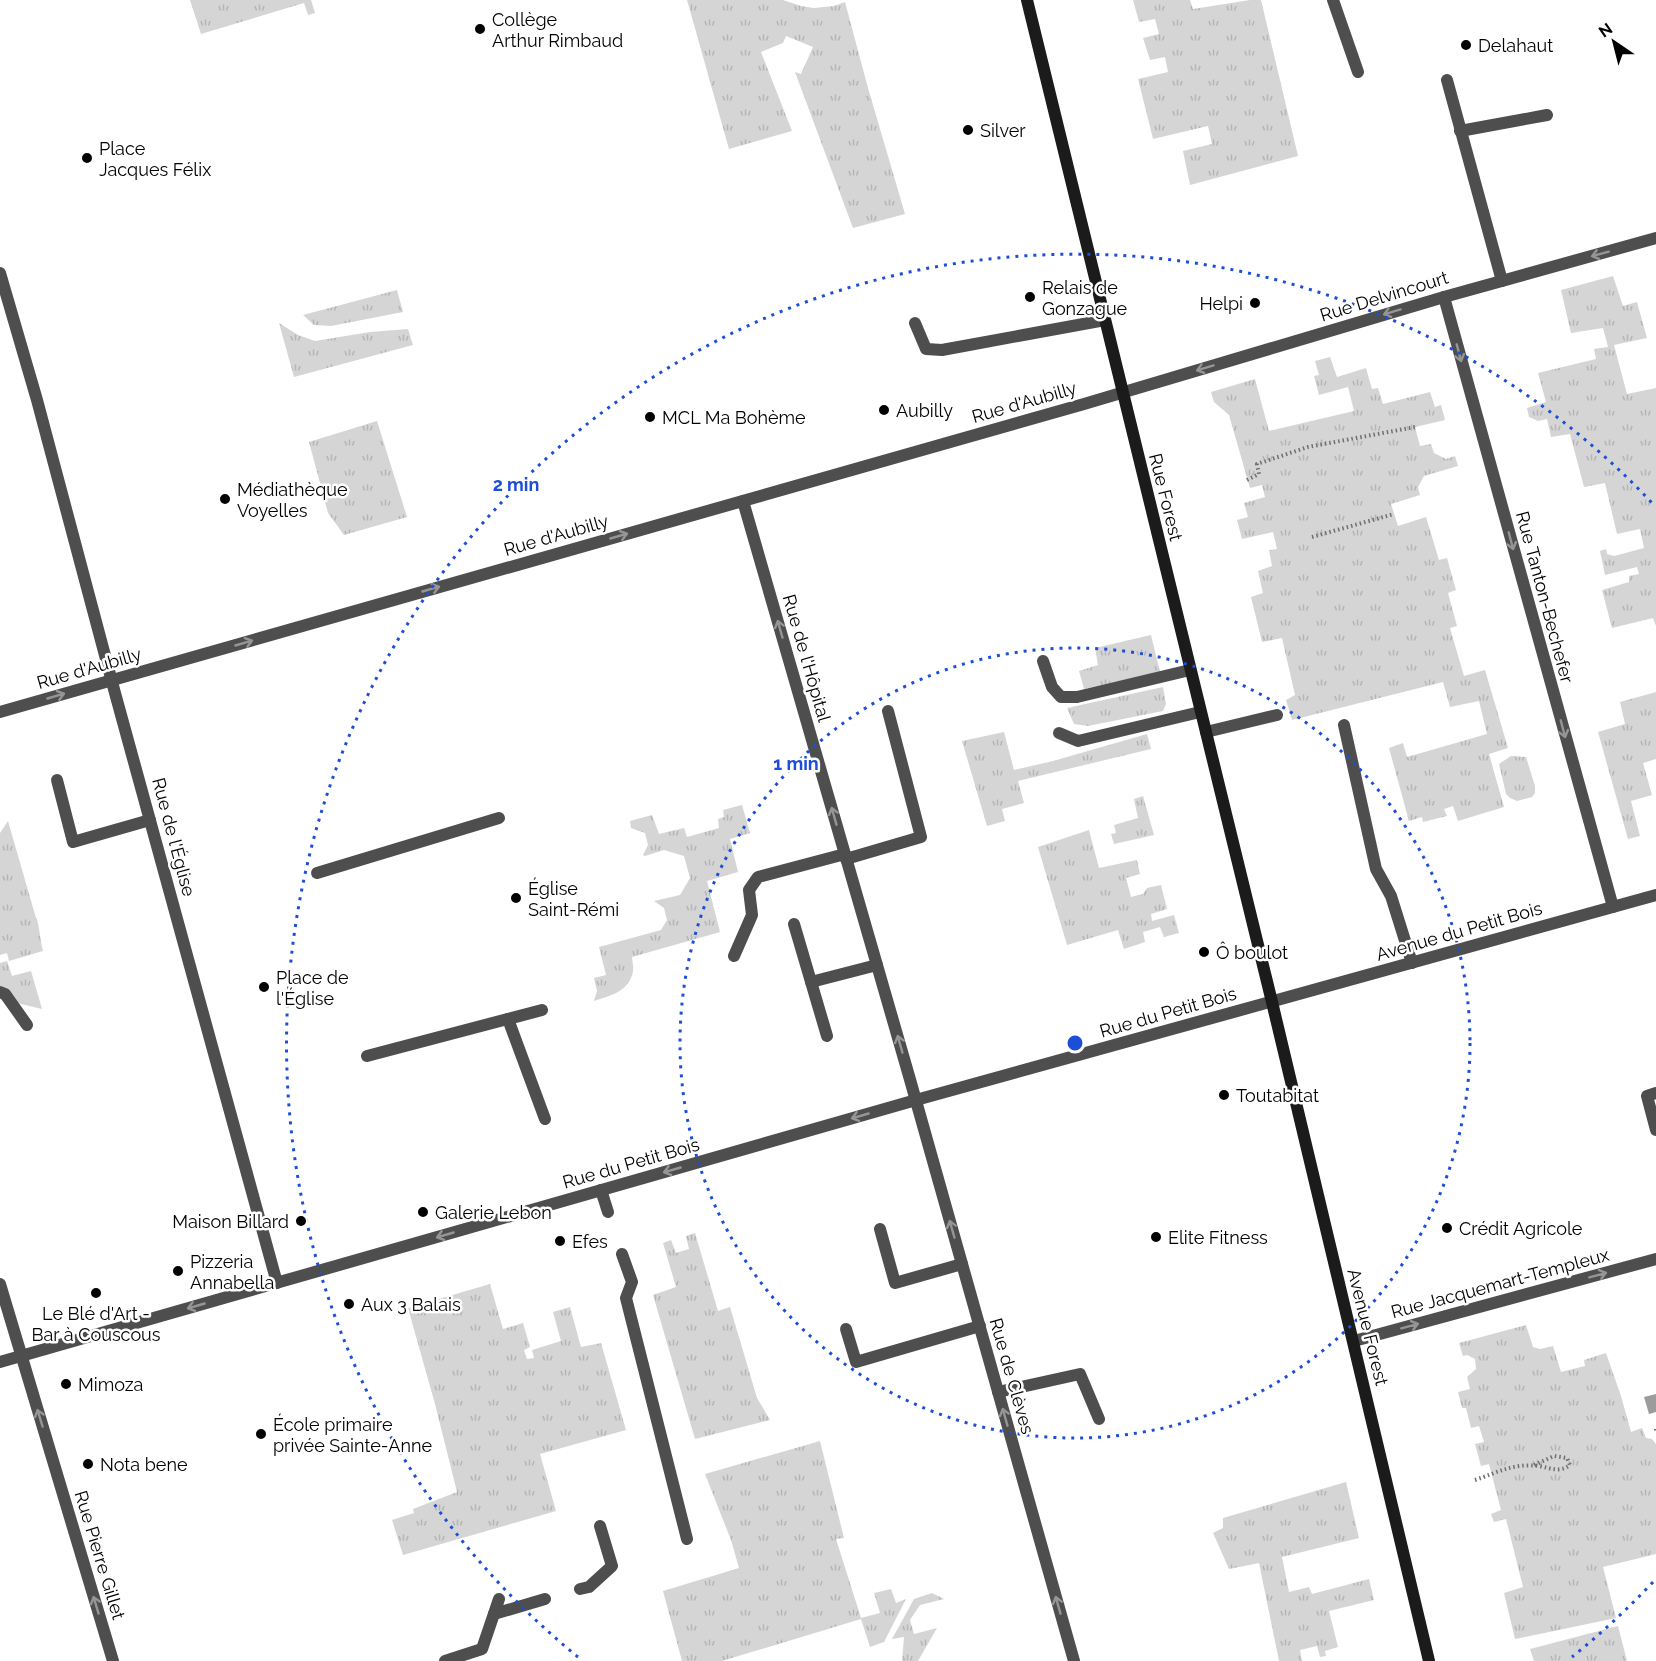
<svg xmlns="http://www.w3.org/2000/svg" width="1656" height="1661" viewBox="0 0 1656 1661" font-family="Raleway,sans-serif">
	<style>
		.grass { fill: url(#grass-tufts) }
		.water { fill: url(#water-ripples) }
		.lines { fill: none; stroke-linecap: round; stroke-linejoin: round }
		.path { stroke: #707070; stroke-width: 4; stroke-dasharray: 1.5 3; stroke-linecap: butt }
		.lane { stroke: #4e4e4e; stroke-width: 12 }
		.street { stroke: #4e4e4e; stroke-width: 12 }
		.secondary { stroke: #1b1b1b; stroke-width: 12 }
		.oneway { stroke: #959595 }
		.ring { fill: none; stroke: #1d4ed8; stroke-width: 3; stroke-dasharray: 3 6 }
		.poi-dot { fill: #000; stroke: #fff; stroke-width: 2 }
		.labels { text-anchor: middle; dominant-baseline: central; stroke-width: 5; stroke-linejoin: round; paint-order: stroke }
		.poi-label { font-size: 18px; fill: #000; stroke: #fff; text-anchor: start }
		.street-label { font-size: 18px; fill: #000; stroke: #fff }
		.centre { fill: #1d4ed8; stroke: #fff; stroke-width: 3 }
		.ring-label { font-size: 18px; text-anchor: middle; font-weight: bold; fill: #1d4ed8; stroke: #fff; stroke-width: 5; stroke-linejoin: round; paint-order: stroke }
	</style>
	<defs>
		<pattern id="grass-tufts" width="24" height="20" patternUnits="userSpaceOnUse" patternTransform="scale(1.5)"><rect width="24" height="20" fill="#d5d5d5"/><path d="M3 7l-1-3M5 7V3M7 7l1-3M15 17l-1-3M17 17v-4M19 17l1-3" fill="none" stroke="#b5b5b5"/></pattern>
		<pattern id="water-ripples" width="26" height="14" patternUnits="userSpaceOnUse" patternTransform="scale(1.5)"><rect width="26" height="14" fill="#9c9c9c"/><path d="M2 4q2-2 4 0t4 0M15 11q2-2 4 0t4 0" fill="none" stroke="#7d7d7d"/></pattern>
	</defs>
	<rect width="100%" height="100%" fill="#fff"/>
	<g class="grass">
		<polygon points="190,0 311,0 315,13 308,15 304,3 201,34"/>
		<polygon points="687,0 783,0 801,6 814,8 834,6 845,2 868,88 905,214 853,228 795,72 801,74 813,47 786,36 783,43 761,52 792,131 729,149"/>
		<polygon points="1133,0 1190,0 1193,9 1250,0 1261,0 1298,156 1190,185 1183,151 1212,144 1208,126 1153,139 1138,79 1168,72 1165,57 1150,60 1143,38 1159,34 1155,19 1139,22"/>
		<polygon points="1613,276 1623,306 1637,302 1647,338 1614,345 1627,394 1656,388 1656,626 1653,618 1612,628 1602,590 1629,582 1629,576 1639,574 1637,567 1605,575 1600,551 1606,549 1607,554 1614,556 1644,548 1640,529 1617,534 1605,483 1584,487 1570,434 1551,437 1547,419 1538,421 1529,417 1527,408 1546,402 1538,373 1596,359 1594,349 1608,347 1603,328 1571,333 1561,290"/>
		<polygon points="397,290 403,312 331,326 314,325 303,315"/>
		<polygon points="279,323 298,335 315,341 370,332 408,329 413,345 294,377"/>
		<polygon points="1330,357 1337,377 1366,368 1372,389 1378,388 1383,404 1430,392 1435,407 1441,405 1445,420 1415,427 1420,446 1431,444 1434,453 1446,459 1455,456 1458,466 1424,476 1418,487 1420,495 1391,504 1398,526 1426,517 1439,560 1447,558 1456,590 1448,593 1457,626 1450,628 1464,676 1485,670 1508,748 1489,754 1504,807 1458,821 1453,806 1444,809 1447,816 1423,822 1422,817 1409,821 1389,748 1403,743 1407,757 1487,734 1479,701 1450,707 1443,682 1292,720 1286,700 1295,695 1282,638 1262,642 1251,597 1263,593 1258,571 1272,566 1269,550 1277,549 1273,532 1242,539 1237,520 1248,517 1244,503 1265,497 1262,485 1250,488 1229,415 1214,402 1211,392 1255,379 1269,431 1354,411 1348,387 1319,395 1314,376 1319,375 1315,361"/>
		<polygon points="377,421 407,517 344,535 328,513 309,442"/>
		<polygon points="1151,635 1160,672 1084,689 1079,671 1098,665 1095,648"/>
		<polygon points="1163,687 1166,704 1163,711 1088,726 1074,724 1067,708"/>
		<polygon points="1656,692 1656,759 1643,763 1652,795 1631,801 1640,836 1628,839 1598,732 1625,724 1620,702"/>
		<polygon points="1004,732 1014,770 1053,761 1147,734 1151,749 1018,781 1024,803 1002,809 1005,821 987,826 962,741"/>
		<polygon points="1511,756 1526,757 1535,786 1535,793 1532,797 1517,801 1510,798 1506,794 1499,764"/>
		<polygon points="1143,796 1154,835 1114,844 1111,834 1116,833 1114,825 1138,818 1134,799"/>
		<path d="M 742,805 L 750,833 L 730,839 L 738,872 L 707,881 L 720,932 L 632,957 C 632,961 634,967 633,971 C 630,991 610,996 594,1001 L 597,991 L 594,978 L 606,975 L 599,947 L 661,930 L 667,920 L 664,908 L 654,901 L 680,895 L 690,878 L 684,856 L 664,850 L 645,856 L 643,855 L 648,845 L 645,833 L 631,828 L 630,821 L 652,815 L 659,834 L 684,828 L 687,837 L 719,828 L 718,819 L 724,817 L 723,810 Z"/>
		<path d="M 8,821 L 36,918 L 37,919 C 40,931 40,939 43,951 L 9,961 L 7,953 L 0,955 L 0,833 Z"/>
		<polygon points="1089,830 1099,868 1137,860 1140,874 1126,878 1131,897 1143,894 1147,888 1161,885 1167,909 1151,914 1152,921 1174,915 1179,933 1164,937 1160,927 1143,932 1145,942 1124,949 1118,930 1067,945 1038,847"/>
		<polygon points="7,961 12,976 31,971 42,1009 0,999 0,963"/>
		<polygon points="695,1233 718,1311 730,1307 757,1398 770,1420 695,1439 653,1295 676,1287 663,1243 671,1240 676,1253 689,1249 686,1236"/>
		<polygon points="490,1284 503,1329 523,1323 530,1347 524,1350 527,1359 534,1358 532,1350 561,1341 553,1312 570,1307 581,1347 601,1343 626,1430 540,1454 556,1511 403,1555 392,1520 414,1513 413,1509 457,1492 435,1404 408,1308"/>
		<polygon points="1526,1325 1533,1347 1540,1349 1553,1346 1561,1372 1585,1366 1584,1360 1606,1353 1621,1396 1631,1432 1642,1428 1646,1438 1652,1439 1656,1444 1656,1554 1603,1567 1616,1618 1515,1639 1504,1593 1523,1587 1506,1519 1494,1522 1491,1514 1501,1510 1489,1464 1481,1466 1475,1444 1484,1442 1479,1426 1471,1428 1466,1408 1462,1408 1458,1392 1470,1389 1467,1377 1476,1369 1475,1359 1467,1355 1463,1356 1459,1343"/>
		<polygon points="820,1441 844,1538 836,1539 861,1618 880,1613 874,1593 891,1589 896,1603 906,1599 884,1642 870,1647 861,1619 722,1661 682,1661 663,1591 739,1568 731,1540 705,1474"/>
		<polygon points="1346,1482 1359,1538 1282,1557 1289,1592 1309,1587 1312,1594 1369,1579 1374,1600 1329,1611 1338,1647 1325,1651 1326,1656 1320,1657 1317,1646 1300,1650 1302,1661 1279,1661 1259,1563 1229,1569 1213,1533 1223,1528 1223,1518"/>
		<polygon points="932,1593 944,1599 920,1605 910,1620 914,1634 937,1628 918,1661 902,1661 904,1637 892,1639 914,1599"/>
		<polygon points="1618,1626 1627,1661 1534,1661 1530,1649"/>
	</g>
	<polygon class="water" points="1656,1394 1656,1412 1649,1414 1644,1397"/>
	<g class="lines">
		<g class="path">
			<polyline points="1247,480 1259,474 1257,464 1308,447 1415,427"/>
			<polyline points="1312,537 1394,514"/>
			<polyline points="1656,1429 1656,1431"/>
			<path d="M 1475,1480 C 1499,1472 1513,1463 1539,1466 C 1551,1468 1559,1473 1570,1465 L 1567,1458 L 1554,1456 L 1532,1466"/>
		</g>
		<g class="lane">
			<polyline points="1333,0 1358,72"/>
			<polyline points="1447,80 1502,281"/>
			<polyline points="1460,131 1547,115"/>
			<polyline points="915,323 926,349 942,350 1105,320"/>
			<polyline points="1043,661 1052,687 1061,697 1077,697 1190,670"/>
			<polyline points="1344,725 1376,869 1391,896 1412,963"/>
			<polyline points="1206,732 1277,715"/>
			<polyline points="1059,733 1078,741 1200,712"/>
			<polyline points="57,780 73,842 150,820"/>
			<polyline points="317,873 499,818"/>
			<polyline points="794,924 827,1036"/>
			<polyline points="734,956 752,915 749,890 758,877 845,854"/>
			<polyline points="811,982 877,965"/>
			<polyline points="0,992 5,994 27,1025"/>
			<polyline points="508,1019 545,1119"/>
			<polyline points="367,1056 542,1010"/>
			<polyline points="1656,1093 1647,1096 1656,1130"/>
			<polyline points="601,1190 608,1212"/>
			<polyline points="880,1229 895,1283 962,1264"/>
			<polyline points="622,1254 632,1282 626,1298 687,1539"/>
			<polyline points="846,1329 856,1362 980,1326"/>
			<polyline points="998,1392 1080,1374 1099,1419"/>
			<polyline points="580,1589 589,1587 612,1566 600,1526"/>
			<polyline points="494,1614 545,1599"/>
			<polyline points="445,1661 482,1649 499,1599"/>
		</g>
		<g class="street">
			<polyline points="0,273 37,400 115,693 277,1283"/>
			<polyline points="1444,297 1613,907"/>
			<polyline points="743,501 909,1076 1074,1661"/>
			<polyline points="0,712 1084,404 1444,297 1656,238"/>
			<polyline points="846,859 921,837 888,711"/>
			<polyline points="0,1284 113,1661"/>
			<polyline points="1354,1341 1656,1259"/>
			<polyline points="0,1362 916,1100 1656,895"/>
		</g>
		<polyline class="secondary" points="1027,0 1272,1002 1429,1661"/>
	</g>
	<defs><path id="oneway-shaft" d="M-6 0H5M1.5-3L5.5 0L1.5 3" fill="none" stroke-width="1.6" stroke-linecap="round" stroke-linejoin="round" transform="scale(1.5)"/></defs>
	<g class="oneway">
		<use href="#oneway-shaft" transform="translate(1600 254) rotate(165)"/>
		<use href="#oneway-shaft" transform="translate(1392 312) rotate(163)"/>
		<use href="#oneway-shaft" transform="translate(1459 353) rotate(75)"/>
		<use href="#oneway-shaft" transform="translate(1205 368) rotate(163)"/>
		<use href="#oneway-shaft" transform="translate(619 536) rotate(-16)"/>
		<use href="#oneway-shaft" transform="translate(1511 541) rotate(75)"/>
		<use href="#oneway-shaft" transform="translate(431 589) rotate(-16)"/>
		<use href="#oneway-shaft" transform="translate(780 629) rotate(-106)"/>
		<use href="#oneway-shaft" transform="translate(244 643) rotate(-16)"/>
		<use href="#oneway-shaft" transform="translate(56 696) rotate(-16)"/>
		<use href="#oneway-shaft" transform="translate(1563 729) rotate(75)"/>
		<use href="#oneway-shaft" transform="translate(834 816) rotate(-106)"/>
		<use href="#oneway-shaft" transform="translate(900 1044) rotate(-106)"/>
		<use href="#oneway-shaft" transform="translate(860 1116) rotate(164)"/>
		<use href="#oneway-shaft" transform="translate(672 1170) rotate(164)"/>
		<use href="#oneway-shaft" transform="translate(952 1229) rotate(-106)"/>
		<use href="#oneway-shaft" transform="translate(445 1235) rotate(164)"/>
		<use href="#oneway-shaft" transform="translate(1598 1275) rotate(-15)"/>
		<use href="#oneway-shaft" transform="translate(196 1306) rotate(164)"/>
		<use href="#oneway-shaft" transform="translate(1410 1326) rotate(-15)"/>
		<use href="#oneway-shaft" transform="translate(1005 1417) rotate(-106)"/>
		<use href="#oneway-shaft" transform="translate(40 1418) rotate(-107)"/>
		<use href="#oneway-shaft" transform="translate(96 1605) rotate(-107)"/>
		<use href="#oneway-shaft" transform="translate(1058 1605) rotate(-106)"/>
	</g>
	<g class="ring">
		<circle cx="1075" cy="1043" r="395"/>
		<path d="M1653 1582A790 790 0 0 1 1572 1657M578 1657A790 790 0 1 1 1653 504"/>
	</g>
	<g class="poi-dot">
		<circle cx="480" cy="29" r="6"/>
		<circle cx="1466" cy="45" r="6"/>
		<circle cx="968" cy="130" r="6"/>
		<circle cx="87" cy="158" r="6"/>
		<circle cx="1030" cy="297" r="6"/>
		<circle cx="1255" cy="303" r="6"/>
		<circle cx="884" cy="410" r="6"/>
		<circle cx="650" cy="417" r="6"/>
		<circle cx="225" cy="499" r="6"/>
		<circle cx="516" cy="898" r="6"/>
		<circle cx="1204" cy="952" r="6"/>
		<circle cx="264" cy="987" r="6"/>
		<circle cx="1224" cy="1095" r="6"/>
		<circle cx="423" cy="1212" r="6"/>
		<circle cx="301" cy="1221" r="6"/>
		<circle cx="1447" cy="1228" r="6"/>
		<circle cx="1156" cy="1237" r="6"/>
		<circle cx="560" cy="1241" r="6"/>
		<circle cx="178" cy="1271" r="6"/>
		<circle cx="96" cy="1293" r="6"/>
		<circle cx="349" cy="1304" r="6"/>
		<circle cx="66" cy="1384" r="6"/>
		<circle cx="261" cy="1434" r="6"/>
		<circle cx="88" cy="1464" r="6"/>
	</g>
	<g class="labels">
		<g class="poi-label">
			<text x="492" y="19">Collège<tspan x="492" dy="21">Arthur Rimbaud</tspan></text>
			<text x="1478" y="45">Delahaut</text>
			<text x="980" y="130">Silver</text>
			<text x="99" y="148">Place<tspan x="99" dy="21">Jacques Félix</tspan></text>
			<text x="1042" y="287">Relais de<tspan x="1042" dy="21">Gonzague</tspan></text>
			<text x="1243" y="303" text-anchor="end">Helpi</text>
			<text x="896" y="410">Aubilly</text>
			<text x="662" y="417">MCL Ma Bohème</text>
			<text x="237" y="489">Médiathèque<tspan x="237" dy="21">Voyelles</tspan></text>
			<text x="528" y="888">Église<tspan x="528" dy="21">Saint-Rémi</tspan></text>
			<text x="1216" y="952">Ô boulot</text>
			<text x="276" y="977">Place de<tspan x="276" dy="21">l'Église</tspan></text>
			<text x="1236" y="1095">Toutabitat</text>
			<text x="435" y="1212">Galerie Lebon</text>
			<text x="289" y="1221" text-anchor="end">Maison Billard</text>
			<text x="1459" y="1228">Crédit Agricole</text>
			<text x="1168" y="1237">Elite Fitness</text>
			<text x="572" y="1241">Efes</text>
			<text x="190" y="1261">Pizzeria<tspan x="190" dy="21">Annabella</tspan></text>
			<text x="361" y="1304">Aux 3 Balais</text>
			<text x="96" y="1313" text-anchor="middle">Le Blé d'Art -<tspan x="96" dy="21">Bar à Couscous</tspan></text>
			<text x="78" y="1384">Mimoza</text>
			<text x="273" y="1424">École primaire<tspan x="273" dy="21">privée Sainte-Anne</tspan></text>
			<text x="100" y="1464">Nota bene</text>
		</g>
		<g class="street-label">
			<text transform="translate(1384 296) rotate(-17)">Rue Delvincourt</text>
			<text transform="translate(1024 402) rotate(-16)">Rue d'Aubilly</text>
			<text transform="translate(1166 497) rotate(76)">Rue Forest</text>
			<text transform="translate(556 535) rotate(-16)">Rue d'Aubilly</text>
			<text transform="translate(1545 597) rotate(75)">Rue Tanton-Bechefer</text>
			<text transform="translate(807 658) rotate(74)">Rue de l'Hôpital</text>
			<text transform="translate(89 668) rotate(-16)">Rue d'Aubilly</text>
			<text transform="translate(174 837) rotate(75)">Rue de l'Église</text>
			<text transform="translate(1459 931) rotate(-16)">Avenue du Petit Bois</text>
			<text transform="translate(1168 1012) rotate(-16)">Rue du Petit Bois</text>
			<text transform="translate(631 1163) rotate(-16)">Rue du Petit Bois</text>
			<text transform="translate(1500 1283) rotate(-15)">Rue Jacquemart-Templeux</text>
			<text transform="translate(1368 1327) rotate(76)">Avenue Forest</text>
			<text transform="translate(1012 1376) rotate(74)">Rue de Clèves</text>
			<text transform="translate(100 1555) rotate(73)">Rue Pierre Gillet</text>
		</g>
	</g>
	<circle cx="1075" cy="1043" r="9" class="centre"/>
	<g class="ring-label">
		<text x="516" y="491">2 min</text>
		<text x="796" y="770">1 min</text>
	</g>
	<g transform="translate(1614 42) rotate(325)" stroke="#ffffff" stroke-width="4.5" paint-order="stroke">
	<path d="M0-4.5L10 22L0 15L-10 22Z" fill="#000000"/>
	<text y="-9" font-size="16" font-weight="bold" text-anchor="middle" fill="#000000">N</text>
	</g>
</svg>
